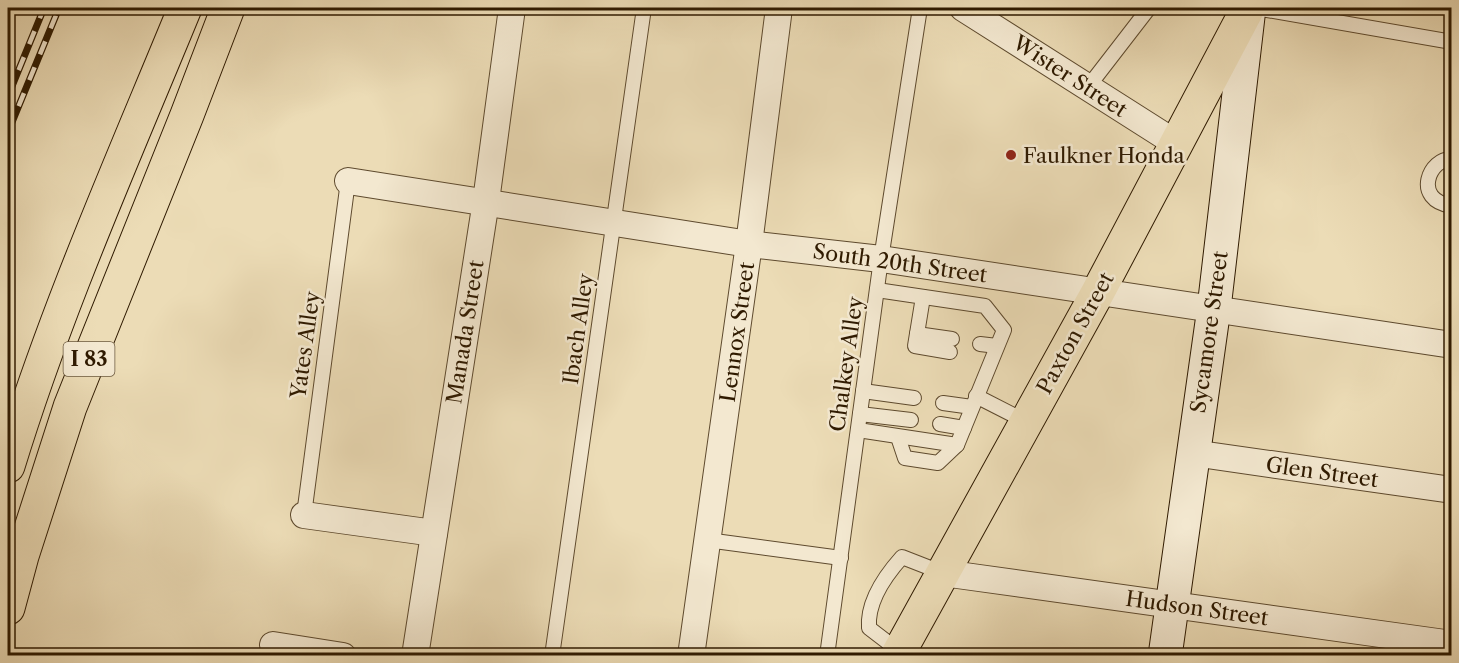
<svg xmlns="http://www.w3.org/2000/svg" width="1459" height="663" viewBox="0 0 1459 663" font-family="'Libre Caslon Text',serif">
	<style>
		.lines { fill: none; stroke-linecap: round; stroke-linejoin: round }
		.service-casing { stroke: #5e4a2e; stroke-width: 16 }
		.minor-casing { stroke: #5e4a2e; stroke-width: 28 }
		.secondary-casing { stroke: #2f1a00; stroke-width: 35 }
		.primary-casing { stroke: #2f1a00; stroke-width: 35 }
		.motorway-casing { stroke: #2f1a00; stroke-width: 35 }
		.service { stroke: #f3e8d0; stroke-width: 14 }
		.minor { stroke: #f3e8d0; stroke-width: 26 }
		.secondary { stroke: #f3e8d0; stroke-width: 33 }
		.primary { stroke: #ecdcb6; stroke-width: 33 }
		.motorway { stroke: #ecdcb6; stroke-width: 33 }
		.rail-casing { stroke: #2f1a00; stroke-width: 7 }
		.rail { stroke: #f3e8d0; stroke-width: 4.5; stroke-dasharray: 14; stroke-linecap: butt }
		.poi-dot { fill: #8f2418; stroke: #f3e8d0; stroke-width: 2 }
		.labels { text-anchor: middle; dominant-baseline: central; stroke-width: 5; stroke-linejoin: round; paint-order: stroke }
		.shield { fill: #f3e8d0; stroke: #6a583e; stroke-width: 1.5 }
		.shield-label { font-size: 20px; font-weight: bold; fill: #2f1a00 }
		.street-label { font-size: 21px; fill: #2f1a00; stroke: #f3e8d0 }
		.poi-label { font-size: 21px; fill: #2f1a00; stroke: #f3e8d0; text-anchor: start }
	</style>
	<rect width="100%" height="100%" fill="#ecdcb6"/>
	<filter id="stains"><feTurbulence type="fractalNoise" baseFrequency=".00333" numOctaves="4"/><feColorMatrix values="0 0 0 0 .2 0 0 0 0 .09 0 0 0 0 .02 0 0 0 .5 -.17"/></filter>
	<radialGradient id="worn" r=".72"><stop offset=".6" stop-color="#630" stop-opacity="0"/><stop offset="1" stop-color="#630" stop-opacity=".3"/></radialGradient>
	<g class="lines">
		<defs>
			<g id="service">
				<polyline points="1256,8 1452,42"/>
				<polyline points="1088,87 1149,8"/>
				<path d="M 1452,159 C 1430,157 1411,200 1452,206"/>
				<polyline points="877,290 985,306 1004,330 957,445 938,463 905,458 898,437"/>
				<polyline points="923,297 915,346 950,352"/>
				<polyline points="917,334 952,339"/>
				<polyline points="980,344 997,346"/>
				<polyline points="863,391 914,398"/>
				<polyline points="976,396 1025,421"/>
				<polyline points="943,403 972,407"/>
				<polyline points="860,414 911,420"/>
				<polyline points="940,424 964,428"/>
				<polyline points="858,430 957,445"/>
				<polyline points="304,515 348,181"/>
				<polyline points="707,540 841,558"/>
				<path d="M 899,651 L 869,628 C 867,602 885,576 902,557 L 943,573"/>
				<polyline points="552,656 644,8"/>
				<polyline points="827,656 881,259 920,8"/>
			</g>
			<g id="minor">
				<polyline points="963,8 1177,144"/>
				<polyline points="348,181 749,244 881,259 1452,345"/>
				<polyline points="1193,453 1452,490"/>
				<polyline points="304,515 434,533"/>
				<polyline points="943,573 1452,644"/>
				<polyline points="273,645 343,656"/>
				<polyline points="415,656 486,201 512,8"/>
				<polyline points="691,656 749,244 779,8"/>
			</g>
			<polyline id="secondary" points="1165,656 1214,308 1249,8"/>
			<polyline id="primary" points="897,656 1098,292 1248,8"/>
			<g id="motorway">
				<path d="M 8,466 C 56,309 123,159 185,8"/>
				<polyline points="8,608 22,556 70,407 187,115 228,8"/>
			</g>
		</defs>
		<use href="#service" class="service-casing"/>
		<use href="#minor" class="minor-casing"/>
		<use href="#secondary" class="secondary-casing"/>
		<use href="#primary" class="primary-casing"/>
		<use href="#motorway" class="motorway-casing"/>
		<use href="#service" class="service"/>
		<use href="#minor" class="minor"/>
		<use href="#secondary" class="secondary"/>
		<use href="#primary" class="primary"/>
		<use href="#motorway" class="motorway"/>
		<defs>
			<g id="rail">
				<polyline points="8,96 44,8"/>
				<polyline points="8,132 59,8"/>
			</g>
		</defs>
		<use href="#rail" class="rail-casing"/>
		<use href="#rail" class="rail"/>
	</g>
	<circle class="poi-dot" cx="1011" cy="155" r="6"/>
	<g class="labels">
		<rect class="shield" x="63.5" y="342" width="51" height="34" rx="4.5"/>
		<g class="shield-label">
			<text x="89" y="359">I 83</text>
		</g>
		<g class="street-label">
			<text transform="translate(1070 76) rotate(33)">Wister Street</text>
			<text transform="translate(900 263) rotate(8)">South 20th Street</text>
			<text transform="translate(578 329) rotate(-82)">Ibach Alley</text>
			<text transform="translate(465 332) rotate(-81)">Manada Street</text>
			<text transform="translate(737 332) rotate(-82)">Lennox Street</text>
			<text transform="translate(1209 332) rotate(-82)">Sycamore Street</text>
			<text transform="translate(1075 333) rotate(-61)">Paxton Street</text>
			<text transform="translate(305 345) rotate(-82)">Yates Alley</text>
			<text transform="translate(846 364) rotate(-82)">Chalkey Alley</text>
			<text transform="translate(1322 472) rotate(8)">Glen Street</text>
			<text transform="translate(1197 608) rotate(8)">Hudson Street</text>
		</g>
		<g class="poi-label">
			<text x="1023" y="155">Faulkner Honda</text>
		</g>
	</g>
	<rect width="1459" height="663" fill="none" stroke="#ecdcb6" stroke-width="30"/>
	<rect x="9" y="9" width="1441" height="645" fill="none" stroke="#2f1a00" stroke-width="3"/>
	<rect x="15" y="15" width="1429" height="633" fill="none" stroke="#2f1a00" stroke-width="1.5"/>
	<rect width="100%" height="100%" filter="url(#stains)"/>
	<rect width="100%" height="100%" fill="url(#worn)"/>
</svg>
